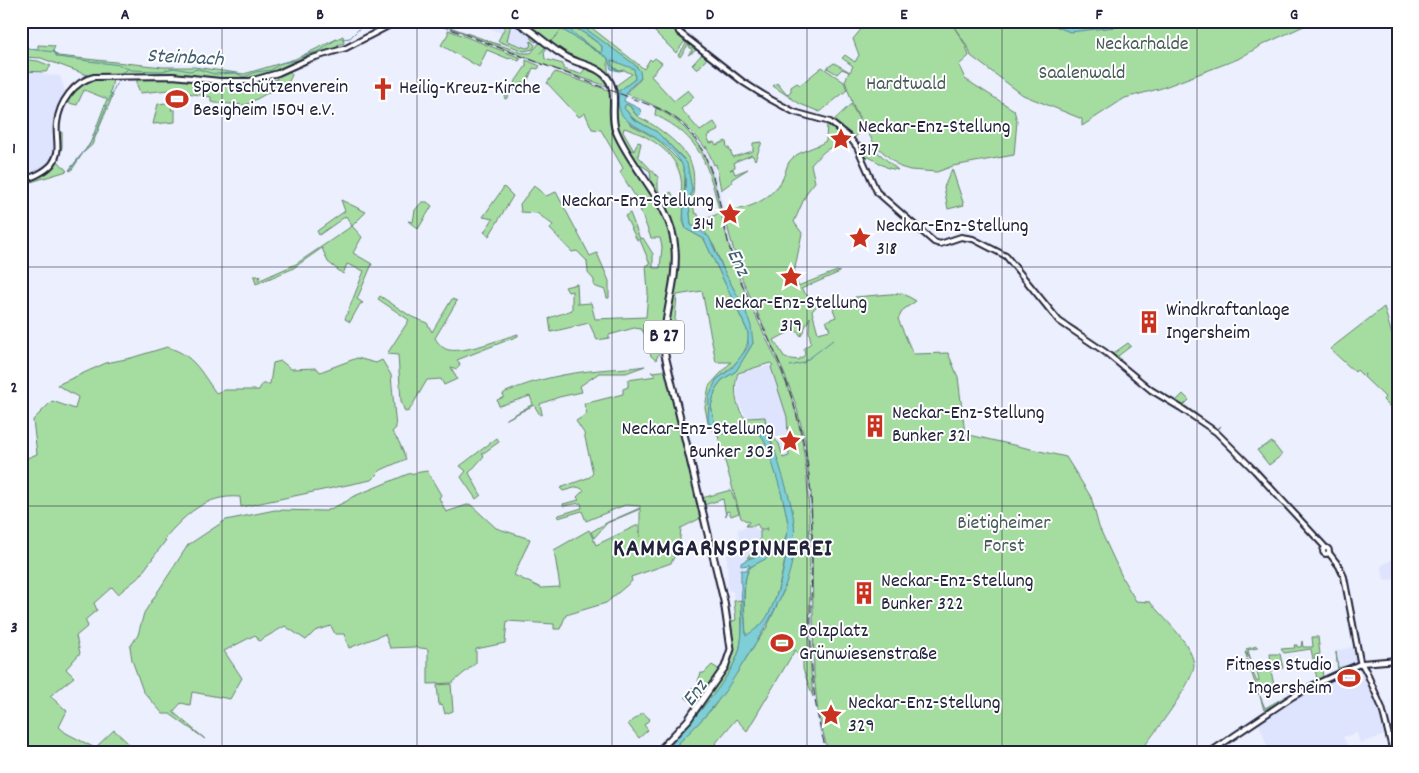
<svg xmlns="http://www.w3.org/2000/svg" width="1419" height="773" viewBox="0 0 1419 773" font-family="Dekko,sans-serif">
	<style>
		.built { fill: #dee4fd }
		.green { fill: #a5dda1; stroke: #64806e; fill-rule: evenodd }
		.water { fill: #7dced5; stroke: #598997; fill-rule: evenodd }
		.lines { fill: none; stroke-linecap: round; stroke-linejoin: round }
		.shore { stroke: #466779; stroke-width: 1 }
		.stream { stroke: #598997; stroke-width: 1 }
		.secondary-casing { stroke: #22223b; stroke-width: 8 }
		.primary-casing { stroke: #22223b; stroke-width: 9 }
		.secondary { stroke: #fff; stroke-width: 4 }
		.primary { stroke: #fff; stroke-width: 5 }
		.rail { stroke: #22223b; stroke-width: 1; stroke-dasharray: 8 4; stroke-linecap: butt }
		.grid { fill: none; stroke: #22223b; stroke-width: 1; stroke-opacity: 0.55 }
		.labels { text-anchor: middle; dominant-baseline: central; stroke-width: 4; stroke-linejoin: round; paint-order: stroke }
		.shield { fill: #fff; stroke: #646476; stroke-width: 1 }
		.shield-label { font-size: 19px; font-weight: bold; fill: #22223b }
		.park-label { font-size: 20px; fill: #495a5a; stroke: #fff }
		.poi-label { font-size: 20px; fill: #22223b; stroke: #fff; text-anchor: start }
		.water-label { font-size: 21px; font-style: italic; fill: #425e71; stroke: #fff }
		.district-label { font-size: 25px; font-weight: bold; letter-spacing: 1px; fill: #22223b; stroke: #fff }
		.neatline { fill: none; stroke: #22223b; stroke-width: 2 }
		.grid-label { font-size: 16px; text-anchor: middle; font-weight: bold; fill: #22223b }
	</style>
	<rect width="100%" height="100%" fill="#eceffe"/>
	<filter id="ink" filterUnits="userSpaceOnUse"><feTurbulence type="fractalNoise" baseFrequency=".02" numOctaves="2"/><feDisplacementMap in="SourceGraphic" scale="10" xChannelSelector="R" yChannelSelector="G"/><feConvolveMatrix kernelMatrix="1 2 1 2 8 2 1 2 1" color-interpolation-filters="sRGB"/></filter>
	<g filter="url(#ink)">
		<g class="built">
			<polygon points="426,21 433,21 661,108 686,124 706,149 715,172 735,260 790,387 805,441 811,493 814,675 818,713 828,752 826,752 819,729 812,682 809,493 806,462 799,424 774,353 738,275 724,227 713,175 703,151 684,126 660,110"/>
			<polygon points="472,21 513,21 542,39 531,53 522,53 497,44 501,33"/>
			<polygon points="39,70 44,75 60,76 65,91 55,119 56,148 53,158 42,169 21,178 21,71"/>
			<polygon points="773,365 787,417 789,456 783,458 779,444 767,430 765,418 747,417 740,406 737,392 738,376 742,372"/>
			<polygon points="754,527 760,531 760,545 767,545 769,550 749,555 741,563 741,566 749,567 741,570 741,600 734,601 733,591 728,590 727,552 732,551 733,540 739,540 738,529"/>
			<polygon points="1396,557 1398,579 1384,580 1381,566"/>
			<polygon points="1353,647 1354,652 1358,652 1359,666 1353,668 1358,682 1362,680 1360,674 1367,671 1384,708 1389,734 1360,743 1357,733 1343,737 1351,752 1294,752 1292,746 1269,752 1259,723 1303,694 1339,676 1335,651"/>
		</g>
		<g class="green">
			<polygon points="433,21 522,53 531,53 542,40 567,58 566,60 547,48 544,52 545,59 563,64 563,69 581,74 587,66 604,76 610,87 558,70"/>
			<polygon points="508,21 524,26 538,40 536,42 531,39 530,32 511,24 507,41 526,48 530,47 531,41 535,45 533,49 524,51 498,41"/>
			<polygon points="522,21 554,21 555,25 608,58 608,71 612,76 609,79 554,47 530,25"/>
			<path d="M 573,21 L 583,21 L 644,69 L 650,59 L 652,61 L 655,58 L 662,63 L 651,76 L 674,101 L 688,90 L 694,97 L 681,109 L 700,131 L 714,122 L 719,130 L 707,136 L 710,143 L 714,142 L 716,145 L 726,141 L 727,148 L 729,148 L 733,157 L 753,151 L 753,143 L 762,142 L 755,160 L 752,155 L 734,162 L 735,167 L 730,170 L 733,169 L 735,174 L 748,169 L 732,179 L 732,182 L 721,190 L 716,164 L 714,165 L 706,146 L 706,149 C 685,118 659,107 625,93 L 640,80 L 637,67 Z"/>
			<polygon points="632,21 674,21 678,32 709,56 697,70 692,65 703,53 698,49 688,55 692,50 688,45 680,57 678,55 686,44 685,41 676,53 654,31 644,29"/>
			<polygon points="868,21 1043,21 1068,31 1124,26 1139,21 1315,21 1262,45 1238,59 1162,88 1125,98 1082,126 1082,119 1023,95 971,56 968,47 952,24 966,46 969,56 959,65 965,79 1014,110 1017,121 1014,155 953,166 937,172 910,170 900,167 875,145 854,108 845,81 849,72 842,69 837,74 827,68 834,63 850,72 853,66 842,58 845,55 855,62 859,55 853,39"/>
			<path d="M 566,26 C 579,27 591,39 602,46 L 602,54 L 568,31 Z"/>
			<polygon points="448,30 521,58 519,61 510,57 509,59 487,50 479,67 441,45 448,34"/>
			<polygon points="343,36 344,43 337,45 339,50 249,80 232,80 193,75 90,76 41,58 21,57 21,47 38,50 38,45 55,46 53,51 58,56 163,67 194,67 244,74 295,59"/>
			<polygon points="21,59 38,61 51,66 46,72 21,71"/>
			<polygon points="526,60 540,66 538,69 533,68 528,80 517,86 506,99 504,98 526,66"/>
			<polygon points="611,60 631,67 635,71 635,79 619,91 613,88 614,87 632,74 624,70 619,71 612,66"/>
			<polygon points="822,67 844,82 847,90 820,112 800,104 773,86 777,83 787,95 791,91 791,87 797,83 800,85"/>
			<path d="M 290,71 L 292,75 L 289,81 L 246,105 L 216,103 L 211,102 L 211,97 L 169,90 L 140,93 L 137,85 L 137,77 C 178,77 220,87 261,80 L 264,88 L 269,86 L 270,82 L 277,79 L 276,75 Z"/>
			<polygon points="555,72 611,91 612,121 635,165 664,214 672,240 673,257 661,348 656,360 651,356 646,336 641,329 634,328 609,335 609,338 597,340 589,323 551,332 549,318 572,310 572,291 568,292 565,287 577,284 578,304 591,303 595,319 646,317 648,292 646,265 650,264 640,240 637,240 625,216 630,213 640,239 643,238 653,254 653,268 660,268 662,247 660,238 651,238 635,196 620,172 623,168 601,130 592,129 585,113 579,117 547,83"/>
			<polygon points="100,78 113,79 110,94 113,95 92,145 83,153 71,171 69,170 90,144 107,99 84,90 77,105 65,102 83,82"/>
			<path d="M 614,92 L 618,93 L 617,103 L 630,124 L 657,139 L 682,164 L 685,174 L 683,221 L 686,229 L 704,239 L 748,332 C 751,353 730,369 716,380 L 708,421 L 728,434 C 738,429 750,425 760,434 C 769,443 788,512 788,526 C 788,532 785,538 783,544 L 762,555 L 747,558 L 749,555 L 768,550 L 767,545 L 760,545 L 760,531 L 767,530 L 767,527 L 766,529 L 760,529 L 757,524 L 754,526 L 746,526 L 749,522 L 741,518 L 718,436 L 708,423 L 705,407 L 709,386 L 731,362 L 716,362 L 702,291 L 677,295 L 673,343 L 667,355 L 702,498 L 731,490 L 739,513 L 731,516 L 729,511 L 726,512 L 726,516 L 723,499 L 704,505 L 702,498 L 700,498 L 665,353 L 676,244 L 652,188 L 650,171 L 641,165 L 639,166 L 617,129 ZM 624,128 C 658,138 693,165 678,204 L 671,192 L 662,198 L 658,189 L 658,177 L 638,156 L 641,143 L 638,142 L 634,151 L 623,132 Z"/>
			<polygon points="166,103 173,104 171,110 175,110 175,122 153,124 158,104"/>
			<path d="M 626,104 L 630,106 C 635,118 643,118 653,125 C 665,133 679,144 687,156 C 700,174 689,197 695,213 L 698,214 L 699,222 L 720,213 C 708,166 702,137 655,115 L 656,108 C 720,140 714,201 733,260 C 751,317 786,366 799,425 C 818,515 804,607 813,697 L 803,669 L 803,659 L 795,650 L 747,731 L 736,719 L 715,744 L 725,752 L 670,752 L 713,708 L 767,627 L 784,590 L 794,547 L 794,522 L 772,442 L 759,427 L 751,424 L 723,429 L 715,425 L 711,406 L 716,388 L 722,380 L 736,371 L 753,343 L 738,297 L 725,273 L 714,246 L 705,232 L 691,225 L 689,203 L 692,189 L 684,159 L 657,132 L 634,119 L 624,108 ZM 770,363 L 773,365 L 771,367 L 787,417 L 789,456 L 783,458 L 779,444 L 767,430 L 765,417 L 748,418 L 747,419 C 735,411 733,386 738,373 Z"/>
			<polygon points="851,104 863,127 854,139 832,122"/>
			<path d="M 827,123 L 840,135 L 846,136 L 852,141 C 831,145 825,149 811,165 L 815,182 L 807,192 L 794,222 L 802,233 L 794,273 L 798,286 L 837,271 L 840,272 L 801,289 L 817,306 L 812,311 L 818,333 L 830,330 L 826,321 L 836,317 L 833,309 L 856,300 L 855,297 L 902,293 L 916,301 L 903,310 L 898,319 L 913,354 L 948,353 L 958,377 L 965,434 L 1066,457 L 1091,497 L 1099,527 L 1124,581 L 1136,601 L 1150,602 C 1164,619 1190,641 1194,664 C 1196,680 1151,737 1140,752 L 828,752 L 818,713 L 814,675 L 811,493 L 805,441 L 796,405 L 783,370 L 740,274 L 723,210 C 747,211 769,201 782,180 C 785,175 786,167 789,162 C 798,150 814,149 826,141 ZM 810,317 L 809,331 L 811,343 L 804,348 L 805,355 L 798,360 L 785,358 L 774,340 L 791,331 L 797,331 L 801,336 Z"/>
			<path d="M 58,131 L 62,132 L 62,147 L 58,161 L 67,171 L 21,185 L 21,182 C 48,171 61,162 58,131 Z"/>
			<polygon points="857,142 874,149 898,170 888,168 869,157 863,159"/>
			<polygon points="952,169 964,205 948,209 944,187"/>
			<polygon points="534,186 546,196 556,192 590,256 597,253 609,281 609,298 607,298 605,290 594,286 594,280 588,273 587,261 577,251 572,252 550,229 553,225 537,213 521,212 520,204"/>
			<polygon points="504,187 513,196 489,236 484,232 493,219 483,217"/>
			<polygon points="341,200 366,212 352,226 362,237 353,253 372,264 357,299 363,303 360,304 350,322 345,319 364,271 347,264 343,274 328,262 322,248 292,269 256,284 254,276 260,276 258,281 296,264 352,226 346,216 319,235 317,231 345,211"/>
			<polygon points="422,202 427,202 432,206 418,229 408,221 413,222 415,210"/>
			<polygon points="1018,272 1060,318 1078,329 1075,332 1111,355 1128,343 1131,346 1118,356 1121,360 1119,362 1140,379 1141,378 1157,390 1176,401 1183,394 1189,400 1184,405 1217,429 1221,426 1217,431 1159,397 1097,348 1064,328 1049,315"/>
			<path d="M 380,296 L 412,317 L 427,323 L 432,332 L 452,299 L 457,301 L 435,338 C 438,343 443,349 449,350 C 467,353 500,339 518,334 L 518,336 L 457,360 L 460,364 L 457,369 L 451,367 L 457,379 L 444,385 L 441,379 L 427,380 L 409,411 L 405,412 L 401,401 L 398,355 L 387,354 L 409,320 L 378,299 Z"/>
			<polygon points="1384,307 1398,356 1398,425 1396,413 1383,400 1385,397 1364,377 1365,374 1362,375 1357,370 1355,372 1330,349"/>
			<path d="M 167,347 C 194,355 200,371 216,393 L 224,390 L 259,390 L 262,384 L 270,384 L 273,363 L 281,361 L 291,369 L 317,368 L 320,372 L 357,358 L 376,363 L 382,360 L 391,375 L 396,428 L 392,432 L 399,442 L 406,459 L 381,470 L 371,480 L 241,507 L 240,497 C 206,494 185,515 164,539 L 166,540 L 139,577 L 118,594 L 112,587 L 94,603 L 97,610 L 85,620 L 88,626 L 76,636 L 80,653 L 66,669 L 74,677 L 50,696 L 67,711 L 59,727 L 66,733 L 95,748 L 114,730 L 138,752 L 21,752 L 21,473 L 25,470 L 27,458 L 37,454 L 33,420 L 52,401 L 75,409 L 78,397 L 57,385 L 106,363 L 131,358 Z"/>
			<path d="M 645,366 L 626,373 L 599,373 L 580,386 L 582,392 L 559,397 L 540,404 L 542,414 L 540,415 L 534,405 L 505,420 L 533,404 L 530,396 L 499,406 L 497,400 L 504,397 L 503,394 L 506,392 C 536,379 568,373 599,370 C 615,368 630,369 645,366 Z"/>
			<polygon points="666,368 703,517 681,528 679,547 671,563 631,577 632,581 606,603 566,615 560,629 554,629 554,624 507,621 505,643 476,649 476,663 452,683 428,684 428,649 414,647 390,648 385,634 349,648 344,634 335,634 331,626 315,631 306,640 285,626 259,641 255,635 224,651 242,678 230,699 192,692 190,705 181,703 173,712 205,739 170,714 163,714 143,691 132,660 130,647 138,635 144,613 188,545 226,520 275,510 326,511 347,501 352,497 408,474 427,471 441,495 439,498 446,512 470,504 496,528 530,539 514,575 541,588 560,587 554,550 589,530 596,545 638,525 640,537 640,509 607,523 594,538 591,532 608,522 640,508 640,506 625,505 586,521 582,511 558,518 559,515 582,508 581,503 563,506 563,504 579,500 577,497 584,490 578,487 563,491 560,488 590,477 593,473 584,433 576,421 587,414 584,404 623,394 623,389 628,387 628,380 656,376 651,372 662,371"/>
			<polygon points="497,438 499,442 482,454 484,456 469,473 481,495 476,499 461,477 466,471 460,466"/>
			<polygon points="1272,442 1282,455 1269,465 1257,450"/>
			<path d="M 787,544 C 786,561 775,609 764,622 C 759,628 752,632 746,637 C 746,623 740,576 751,567 C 762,558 778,556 787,544 Z"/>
			<path d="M 741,600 C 741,617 744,635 739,651 C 727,687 688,724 662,752 L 659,752 L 681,729 L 728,663 L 732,649 L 730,622 L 736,620 L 734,601 Z"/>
			<polygon points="1312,637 1318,637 1320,654 1315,655 1315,661 1321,660 1323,678 1338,671 1336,652 1338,668 1349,665 1264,710 1260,696 1265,708 1317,679 1311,649 1284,653 1281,649 1295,648 1294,645 1297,645 1297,647 1301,647 1302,641 1303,647 1313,647"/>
			<polygon points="1257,646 1257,648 1248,650 1252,666 1271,662 1270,654 1280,654 1283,668 1271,671 1275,690 1263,693 1261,687 1258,688 1259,695 1247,659 1257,682 1259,681 1256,667 1251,666 1249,656 1247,658 1245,652 1248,656 1246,649"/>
			<polygon points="712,665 720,670 696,705 685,697 693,687 699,690 701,687 698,681 701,673 704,673"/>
			<polygon points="451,684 453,711 445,714 443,706 439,705 437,685"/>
			<polygon points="643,713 650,719 644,725 648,730 639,738 628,724"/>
		</g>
		<g class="water">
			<path d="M 554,21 L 570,21 L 586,29 L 634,64 L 640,71 L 641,78 L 628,89 L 624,101 L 640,109 L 641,114 L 637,116 L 630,106 L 626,104 L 624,108 L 633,119 L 657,132 L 687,163 L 692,189 L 689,203 L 691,225 L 709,237 L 725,273 L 745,309 L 751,326 L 753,343 L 736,371 L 722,380 L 716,388 L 711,406 L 715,425 L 723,429 C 730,428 737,425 745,424 C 767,421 775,450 780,467 C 785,484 792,503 794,522 C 799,573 774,614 748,655 C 737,673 726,692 712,708 C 699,724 684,737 670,752 L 662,752 C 684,729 734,678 740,647 C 745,622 740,595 741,570 L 746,570 L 750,565 L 741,566 L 741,563 C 753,554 772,556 782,544 C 786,540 788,531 788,526 C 788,513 768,442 760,434 C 747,423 736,434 723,434 L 713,429 L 708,421 L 709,397 L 716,380 L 732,368 L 748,347 L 748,332 L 704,239 L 686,229 C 678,206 694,178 678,158 C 670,148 659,140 648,133 C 628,121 615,119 619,91 L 635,79 L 634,69 L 611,60 L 612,66 L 619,71 L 611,69 L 608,58 L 555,25 ZM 566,27 C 578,25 592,39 602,46 L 602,53 L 594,50 ZM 787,545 C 786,564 776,606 764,621 C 760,627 752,631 746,636 C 745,619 740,582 750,567 L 781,551 Z"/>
			<polygon points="1043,21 1139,21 1124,26 1070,32"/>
		</g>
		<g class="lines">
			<polyline class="shore" points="1058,21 1071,27 1118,21"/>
			<g class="stream">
				<polyline points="557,35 563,28"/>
				<polyline points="550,42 556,36"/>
				<polyline points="21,48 54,52 57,57 120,65 131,70 162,71 174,68 190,71 198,69 214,74 236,73 244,77 256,72 271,70 281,63 299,60 305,55 320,51 335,40 350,38 367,21"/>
				<polyline points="540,53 547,46"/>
				<polyline points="121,73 127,70"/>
				<polyline points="108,102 118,80"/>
				<polyline points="97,130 107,105"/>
				<path d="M 70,170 C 79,156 90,147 96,132"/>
				<polyline points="790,366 803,363 833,340"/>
			</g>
			<defs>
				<g id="secondary">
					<polyline points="675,21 679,32 743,82 770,99 794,112 830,122 849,137 857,147 877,192 934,242 940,244 961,237 973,239 1006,256 1059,321 1105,352 1151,390 1181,408 1216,432 1255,471 1326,548"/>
					<path d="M 21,181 C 32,177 44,173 52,164 C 62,151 55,138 57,123 C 59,103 74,81 94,77 L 173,76 L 220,81 L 250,81 L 278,73 L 309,59 L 346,48 L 398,21"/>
					<circle cx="1326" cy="551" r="3"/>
					<polyline points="1329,553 1339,566 1344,577 1360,661 1367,673"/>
					<polyline points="1366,671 1382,708 1393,752"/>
					<polyline points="1210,752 1292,697 1318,683 1362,663 1398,660"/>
				</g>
				<path id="primary" d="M 515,21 C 535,31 549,48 568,58 C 581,65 599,66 608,79 C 619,94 609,114 616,131 C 633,172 672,203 675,249 C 678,285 661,319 665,355 L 724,601 L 731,649 L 725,667 L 688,720 L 658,752"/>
			</defs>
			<use href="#secondary" class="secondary-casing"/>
			<use href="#primary" class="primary-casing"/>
			<use href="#secondary" class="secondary"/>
			<use href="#primary" class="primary"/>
			<path class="rail" d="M 429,21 L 660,109 C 718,138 716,201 732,256 C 742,290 761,320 775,353 C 790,388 801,424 807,462 C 822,557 796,658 827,752"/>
		</g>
	</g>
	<path class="grid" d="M 222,21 L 222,752M 417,21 L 417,752M 612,21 L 612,752M 807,21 L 807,752M 1002,21 L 1002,752M 1197,21 L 1197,752M 21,267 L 1398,267M 21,506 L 1398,506"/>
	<defs>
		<symbol id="church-bare" viewBox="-9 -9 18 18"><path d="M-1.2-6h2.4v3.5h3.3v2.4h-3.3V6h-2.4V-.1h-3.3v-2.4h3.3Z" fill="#c8321e" stroke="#fff" stroke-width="2.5" paint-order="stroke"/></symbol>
		<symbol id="stadium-bare" viewBox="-9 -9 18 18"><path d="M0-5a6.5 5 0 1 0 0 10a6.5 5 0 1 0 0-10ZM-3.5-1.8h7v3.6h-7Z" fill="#c8321e" stroke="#fff" stroke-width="2.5" paint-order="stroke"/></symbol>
		<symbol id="sight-bare" viewBox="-9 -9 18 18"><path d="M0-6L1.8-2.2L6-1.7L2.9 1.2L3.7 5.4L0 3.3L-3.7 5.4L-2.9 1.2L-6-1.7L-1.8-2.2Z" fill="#c8321e" stroke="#fff" stroke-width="2.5" paint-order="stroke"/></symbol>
		<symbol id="building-bare" viewBox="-9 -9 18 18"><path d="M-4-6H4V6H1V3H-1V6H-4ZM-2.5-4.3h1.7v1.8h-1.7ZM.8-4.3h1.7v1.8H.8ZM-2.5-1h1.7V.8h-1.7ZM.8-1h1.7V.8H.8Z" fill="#c8321e" stroke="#fff" stroke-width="2.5" paint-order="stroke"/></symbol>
	</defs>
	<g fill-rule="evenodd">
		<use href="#church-bare" x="367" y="73" width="32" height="32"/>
		<use href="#stadium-bare" x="161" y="83" width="32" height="32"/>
		<use href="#sight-bare" x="825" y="123" width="32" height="32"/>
		<use href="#sight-bare" x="714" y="198" width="32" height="32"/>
		<use href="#sight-bare" x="844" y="222" width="32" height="32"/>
		<use href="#sight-bare" x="775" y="261" width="32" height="32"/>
		<use href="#building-bare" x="1133" y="306" width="32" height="32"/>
		<use href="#building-bare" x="859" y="410" width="32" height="32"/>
		<use href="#sight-bare" x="774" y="425" width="32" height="32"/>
		<use href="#building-bare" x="848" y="577" width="32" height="32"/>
		<use href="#stadium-bare" x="766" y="627" width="32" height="32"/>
		<use href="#stadium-bare" x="1333" y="662" width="32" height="32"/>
		<use href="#sight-bare" x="815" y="699" width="32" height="32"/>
	</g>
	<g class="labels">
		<rect class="shield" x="644" y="320.5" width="40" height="33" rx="4"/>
		<g class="shield-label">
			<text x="664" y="337">B 27</text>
		</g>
		<g class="park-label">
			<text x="1142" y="45">Neckarhalde</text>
			<text x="1082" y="74">Saalenwald</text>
			<text x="906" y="85">Hardtwald</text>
			<text x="1004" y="524">Bietigheimer<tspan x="1004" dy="23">Forst</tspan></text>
		</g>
		<g class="poi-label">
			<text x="193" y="88">Sportschützenverein<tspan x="193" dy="23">Besigheim 1504 e.V.</tspan></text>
			<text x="399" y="89">Heilig-Kreuz-Kirche</text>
			<text x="858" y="128">Neckar-Enz-Stellung<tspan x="858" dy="23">317</tspan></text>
			<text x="714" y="202" text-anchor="end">Neckar-Enz-Stellung<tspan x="714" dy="23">314</tspan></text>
			<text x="876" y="227">Neckar-Enz-Stellung<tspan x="876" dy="23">318</tspan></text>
			<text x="791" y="304" text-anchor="middle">Neckar-Enz-Stellung<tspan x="791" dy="23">319</tspan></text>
			<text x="1166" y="311">Windkraftanlage<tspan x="1166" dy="23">Ingersheim</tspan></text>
			<text x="892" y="414">Neckar-Enz-Stellung<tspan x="892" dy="23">Bunker 321</tspan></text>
			<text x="774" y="430" text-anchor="end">Neckar-Enz-Stellung<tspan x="774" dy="23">Bunker 303</tspan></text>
			<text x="881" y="582">Neckar-Enz-Stellung<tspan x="881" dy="23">Bunker 322</tspan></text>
			<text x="799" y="632">Bolzplatz<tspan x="799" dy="23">Grünwiesenstraße</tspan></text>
			<text x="1332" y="666" text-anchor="end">Fitness Studio<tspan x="1332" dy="23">Ingersheim</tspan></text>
			<text x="848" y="704">Neckar-Enz-Stellung<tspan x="848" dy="23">329</tspan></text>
		</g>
		<g class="water-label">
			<text transform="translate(185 59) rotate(3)">Steinbach</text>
			<text transform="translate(737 263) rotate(64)">Enz</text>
			<text transform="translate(696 694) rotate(-53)">Enz</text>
		</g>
		<g class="district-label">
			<text x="723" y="550">KAMMGARNSPINNEREI</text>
		</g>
	</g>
	<rect width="1419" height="773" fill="none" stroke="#fff" stroke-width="55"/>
	<rect x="28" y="28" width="1364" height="718" class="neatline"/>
	<g class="grid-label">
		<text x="125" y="19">A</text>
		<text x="320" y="19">B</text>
		<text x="515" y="19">C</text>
		<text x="710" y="19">D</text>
		<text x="904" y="19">E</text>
		<text x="1099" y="19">F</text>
		<text x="1294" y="19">G</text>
		<text x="14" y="153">1</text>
		<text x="14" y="392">2</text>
		<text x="14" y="632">3</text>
	</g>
</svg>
